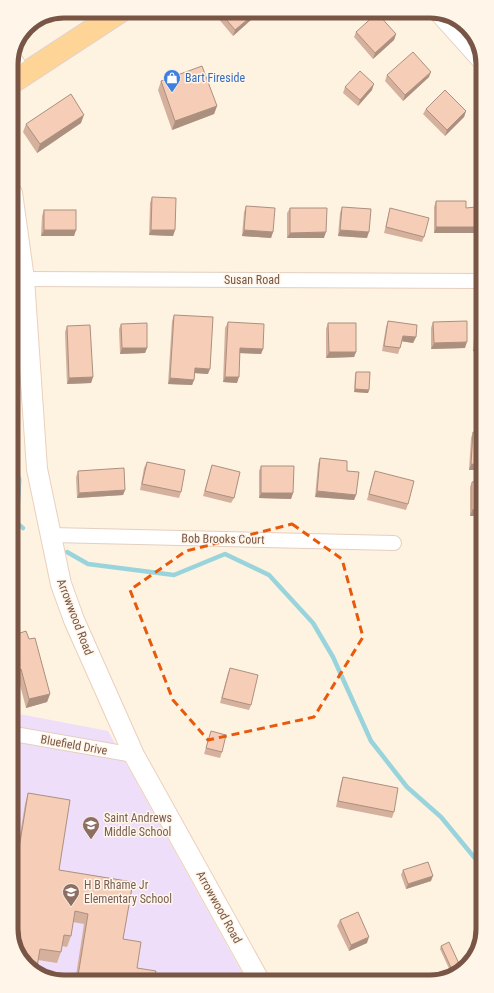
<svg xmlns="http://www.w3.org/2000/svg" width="494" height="993" viewBox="0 0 494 993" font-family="'Roboto Condensed',sans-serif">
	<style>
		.education { fill: #efdefa }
		.water { fill: #b4e4ea; stroke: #99d4dc }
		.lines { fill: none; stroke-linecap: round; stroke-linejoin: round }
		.stream { stroke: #99d4dc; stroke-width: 4.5 }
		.street-casing { stroke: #e5cfbe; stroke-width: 16 }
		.secondary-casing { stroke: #ebd0bb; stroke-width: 22 }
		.primary-casing { stroke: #dcd3cf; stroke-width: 24 }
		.street { stroke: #fff; stroke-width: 14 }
		.secondary { stroke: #fff; stroke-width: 20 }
		.primary { stroke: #ffd497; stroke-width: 22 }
		.wall { fill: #d4b09d }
		.shaded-wall { fill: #ac907f }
		.building { fill: #f6cdb6; stroke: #ac907f }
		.marked { fill: none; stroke: #e8590c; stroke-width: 3; stroke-dasharray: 8 5; stroke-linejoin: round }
		.labels { text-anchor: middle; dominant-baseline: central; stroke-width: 3; stroke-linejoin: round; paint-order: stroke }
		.shop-label { font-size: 12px; fill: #366cbe; stroke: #fff6e9; text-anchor: start }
		.street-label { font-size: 12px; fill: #785545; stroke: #fff6e9 }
		.education-label { font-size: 12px; fill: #785e54; stroke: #fff6e9; text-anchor: start }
		.rim { fill: none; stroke: #785545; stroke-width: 5 }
	</style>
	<rect width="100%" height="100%" fill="#fef2e1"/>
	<polygon class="education" points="14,713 108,731 246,980 60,982 32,971 15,949"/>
	<polygon class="water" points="13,449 16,466 21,479 19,516 13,528"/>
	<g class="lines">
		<g class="stream">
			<polyline points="13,520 23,528"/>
			<polyline points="67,552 88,564 174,575 225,554 269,575 313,623 333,657 371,741 407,787 441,817 483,868"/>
		</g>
		<defs>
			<g id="street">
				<polyline points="435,12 479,61"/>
				<polyline points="13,56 25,75"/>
				<polyline points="24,279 480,281"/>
				<polyline points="51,535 394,543"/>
				<polyline points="14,734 134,755"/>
			</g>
			<polyline id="secondary" points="12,193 24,279 37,469 61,584 74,620 134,755 259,980"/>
			<polyline id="primary" points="11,83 121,11"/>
		</defs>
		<use href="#street" class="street-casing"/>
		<use href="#secondary" class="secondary-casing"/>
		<use href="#primary" class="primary-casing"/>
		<use href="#street" class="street"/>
		<use href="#secondary" class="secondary"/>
		<use href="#primary" class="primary"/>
	</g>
	<g class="wall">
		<polygon points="212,11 252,11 252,19 233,36"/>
		<polygon points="356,32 396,34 394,40 373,59 354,37"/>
		<polygon points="387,75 429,77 403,101 385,81"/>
		<polygon points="161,81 217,106 214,114 172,130 158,90"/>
		<polygon points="345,87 372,90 358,106 343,93"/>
		<polygon points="426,109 466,111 464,117 445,136 423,114"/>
		<polygon points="81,123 37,153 23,132 26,124"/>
		<polygon points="152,197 175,230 173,236 149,235 150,203"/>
		<polygon points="436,201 466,208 474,233 434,233 434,207"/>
		<polygon points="246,206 273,232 271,238 242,236 244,212"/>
		<polygon points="342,207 367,238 338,236 340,213"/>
		<polygon points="290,208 324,238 287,238 287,213"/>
		<polygon points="390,208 424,237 422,242 384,233"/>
		<polygon points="44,210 76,230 74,236 41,236 42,216"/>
		<polygon points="174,315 208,374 195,373 194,380 192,385 168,384 172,321"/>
		<polygon points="388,321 416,337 413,343 402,341 400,348 398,354 382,351 386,327"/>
		<polygon points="477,321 480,322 480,352 473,351 475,327"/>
		<polygon points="228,322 263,349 261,354 240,353 237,383 223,382 225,328"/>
		<polygon points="433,322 465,348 431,349 431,328"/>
		<polygon points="328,323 356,352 354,357 326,358 326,329"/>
		<polygon points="121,324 147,348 145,353 120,354 119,329"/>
		<polygon points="67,326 93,377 91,383 67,384 65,332"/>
		<polygon points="356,372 369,390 368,393 354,392 355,375"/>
		<polygon points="473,432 481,433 481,470 469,470 471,438"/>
		<polygon points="320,458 347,471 356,495 354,500 315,497 318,464"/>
		<polygon points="147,462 181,492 179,498 140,490 144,468"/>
		<polygon points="212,465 234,498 231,503 203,496"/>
		<polygon points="261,466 293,493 291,499 259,498 259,471"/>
		<polygon points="78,471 125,490 123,495 77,498 76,477"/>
		<polygon points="375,471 408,504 406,510 367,500 373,477"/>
		<polygon points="481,481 481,516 470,516 470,487 472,482"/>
		<polygon points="480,545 481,545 481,563 478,551"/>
		<polygon points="14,635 29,639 50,694 47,702 26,708 18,677 14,678 14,667 15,667 14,662"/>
		<polygon points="230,668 251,705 249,710 220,703 228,673"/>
		<polygon points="211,731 222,752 220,758 204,754"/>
		<polygon points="343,777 394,812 392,818 336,807 341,783"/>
		<polygon points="28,793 59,870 123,939 137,968 154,981 75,982 84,924 73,922 71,936 67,947 62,946 61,952 57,963 38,960 15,949 15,866 25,804"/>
		<polygon points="403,870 431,881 406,889 401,875"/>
		<polygon points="340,920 367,943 349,951 337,926"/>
		<polygon points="441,946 461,968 452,975 440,949"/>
	</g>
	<g class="shaded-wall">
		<polygon points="254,14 252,19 233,36 235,30"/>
		<polygon points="396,34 394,40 373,59 375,53"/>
		<polygon points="431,72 429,77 403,101 405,95"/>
		<polygon points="374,84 372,90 358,106 360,100"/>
		<polygon points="217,106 214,114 172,130 175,121"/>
		<polygon points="466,111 464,117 445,136 447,130"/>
		<polygon points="84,115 81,123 37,153 40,144"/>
		<polygon points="436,227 476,227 474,233 434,233"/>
		<polygon points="44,230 76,230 74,236 41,236"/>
		<polygon points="151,230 175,230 173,236 149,235"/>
		<polygon points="244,230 273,232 271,238 242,236"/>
		<polygon points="340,230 369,232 367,238 338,236"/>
		<polygon points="326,232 324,238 287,238 290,233"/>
		<polygon points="403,336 416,337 413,343 400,341"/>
		<polygon points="467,342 465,348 431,349 434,343"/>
		<polygon points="475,345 480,346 480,352 473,351"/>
		<polygon points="122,348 147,348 145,353 120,354"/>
		<polygon points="240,348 263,349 261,354 238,353"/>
		<polygon points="329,352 356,352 354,357 326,358"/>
		<polygon points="195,368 210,369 208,374 193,373"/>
		<polygon points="93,377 91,383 67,384 69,378"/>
		<polygon points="225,377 239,377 237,383 223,382"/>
		<polygon points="170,378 194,380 192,385 168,384"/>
		<polygon points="355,389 369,390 368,393 354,392"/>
		<polygon points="471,464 481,465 481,470 469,470"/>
		<polygon points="125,490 123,495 77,498 79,493"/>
		<polygon points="317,491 356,495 354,500 315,497"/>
		<polygon points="261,493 293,493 291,499 259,498"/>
		<polygon points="472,510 481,510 481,516 470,516"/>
		<polygon points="21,669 18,677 14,678 14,673 15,670"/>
		<polygon points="50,694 47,702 26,708 29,699"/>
		<polygon points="433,876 431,881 406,889 408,884"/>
		<polygon points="369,937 367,943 349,951 351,945"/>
		<polygon points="461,968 460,970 458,972 452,975 453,972"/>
	</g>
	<g class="building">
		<polygon points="219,11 252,11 254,14 235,30"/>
		<polygon points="377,13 396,34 375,53 356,32"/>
		<polygon points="413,52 431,72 405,95 387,75"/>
		<polygon points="202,66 217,106 175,121 161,81"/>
		<polygon points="360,71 374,84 360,100 345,87"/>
		<polygon points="445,90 466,111 447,130 426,109"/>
		<polygon points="71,94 84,115 40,144 26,124"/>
		<polygon points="152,197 176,198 175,230 151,230"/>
		<polygon points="436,201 466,201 466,208 476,207 476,227 436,227"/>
		<polygon points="246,206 275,208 273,232 244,230"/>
		<polygon points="342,207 371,209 369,232 340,230"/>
		<polygon points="290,208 327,208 326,232 290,233"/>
		<polygon points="390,208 429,218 424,237 386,227"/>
		<rect x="44" y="210" width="32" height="20"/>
		<polygon points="174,315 213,317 210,369 195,368 194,380 170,378"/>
		<polygon points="388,321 417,325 416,337 403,336 400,348 384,346"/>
		<polygon points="467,321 467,342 434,343 433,322"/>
		<polygon points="477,321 480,322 480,346 475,345"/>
		<polygon points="228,322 264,324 263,349 240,348 239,377 225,377"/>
		<polygon points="147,323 147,348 122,348 121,324"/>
		<polygon points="328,323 356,323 356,352 329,352"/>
		<polygon points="90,325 93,377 69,378 67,326"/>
		<polygon points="356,372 370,372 369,390 355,389"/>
		<polygon points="473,432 481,433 481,465 471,464"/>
		<polygon points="320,458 347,461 347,471 359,472 356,495 317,491"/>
		<polygon points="147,462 185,470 181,492 142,484"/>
		<polygon points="212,465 240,472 234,498 205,491"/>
		<polygon points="261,466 294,466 293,493 261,493"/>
		<polygon points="124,468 125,490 79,493 78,471"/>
		<polygon points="375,471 414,481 408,504 369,494"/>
		<polygon points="481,481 481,510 472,510 472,482"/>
		<polygon points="26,631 29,639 35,638 50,694 29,699 21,669 15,670 14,667 20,665 14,642 14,635"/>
		<polygon points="230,668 258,675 251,705 222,698"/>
		<polygon points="211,731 226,735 222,752 206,748"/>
		<polygon points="343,777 398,788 394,812 338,801"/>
		<polygon points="28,793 70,800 59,870 133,882 123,939 141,942 137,968 156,971 154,981 77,982 88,914 75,911 71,936 64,935 61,952 40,949 36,973 32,971 15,949 15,922 19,899 15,899 15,867 16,867"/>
		<polygon points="428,862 433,876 408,884 403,870"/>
		<polygon points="358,912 369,937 351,945 340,920"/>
		<polygon points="449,942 461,968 453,972 441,946"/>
	</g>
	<path class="marked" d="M 292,524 L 342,559 L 363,637 L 314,717 L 208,740 L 173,700 L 130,590 L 186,551 Z"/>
	<defs>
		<symbol id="shop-pin" viewBox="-11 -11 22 30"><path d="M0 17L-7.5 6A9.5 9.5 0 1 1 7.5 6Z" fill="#3f7fe0" stroke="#fff6e9"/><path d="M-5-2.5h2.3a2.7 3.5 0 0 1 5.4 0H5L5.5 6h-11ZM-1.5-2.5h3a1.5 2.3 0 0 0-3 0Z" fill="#fff"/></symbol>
		<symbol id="school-pin" viewBox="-11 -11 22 30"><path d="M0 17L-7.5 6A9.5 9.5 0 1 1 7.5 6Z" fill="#8d6e63" stroke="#fff6e9"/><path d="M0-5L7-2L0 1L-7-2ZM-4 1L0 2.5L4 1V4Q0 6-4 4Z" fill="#fff"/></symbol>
	</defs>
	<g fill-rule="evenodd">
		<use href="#shop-pin" x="162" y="68" width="20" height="27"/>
		<use href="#school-pin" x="81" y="815" width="20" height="27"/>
		<use href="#school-pin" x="61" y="882" width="20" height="27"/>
	</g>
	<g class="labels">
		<g class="shop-label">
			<text x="185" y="78">Bart Fireside</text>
		</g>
		<g class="street-label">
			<text x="252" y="280">Susan Road</text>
			<text transform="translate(223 539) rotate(1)">Bob Brooks Court</text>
			<text transform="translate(75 617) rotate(69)">Arrowwood Road</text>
			<text transform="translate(74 745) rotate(10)">Bluefield Drive</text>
			<text transform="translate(219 907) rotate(61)">Arrowwood Road</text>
		</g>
		<g class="education-label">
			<text x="104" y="818">Saint Andrews<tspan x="104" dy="14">Middle School</tspan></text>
			<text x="84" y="885">H B Rhame Jr<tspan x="84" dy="14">Elementary School</tspan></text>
		</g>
	</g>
	<path d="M0 0H494V993H0ZM64 18H430A46 46 0 0 1 476 64V929A46 46 0 0 1 430 975H64A46 46 0 0 1 18 929V64A46 46 0 0 1 64 18Z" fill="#fff6e9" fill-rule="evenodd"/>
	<path class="rim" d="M64 18H430A46 46 0 0 1 476 64V929A46 46 0 0 1 430 975H64A46 46 0 0 1 18 929V64A46 46 0 0 1 64 18Z"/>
</svg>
